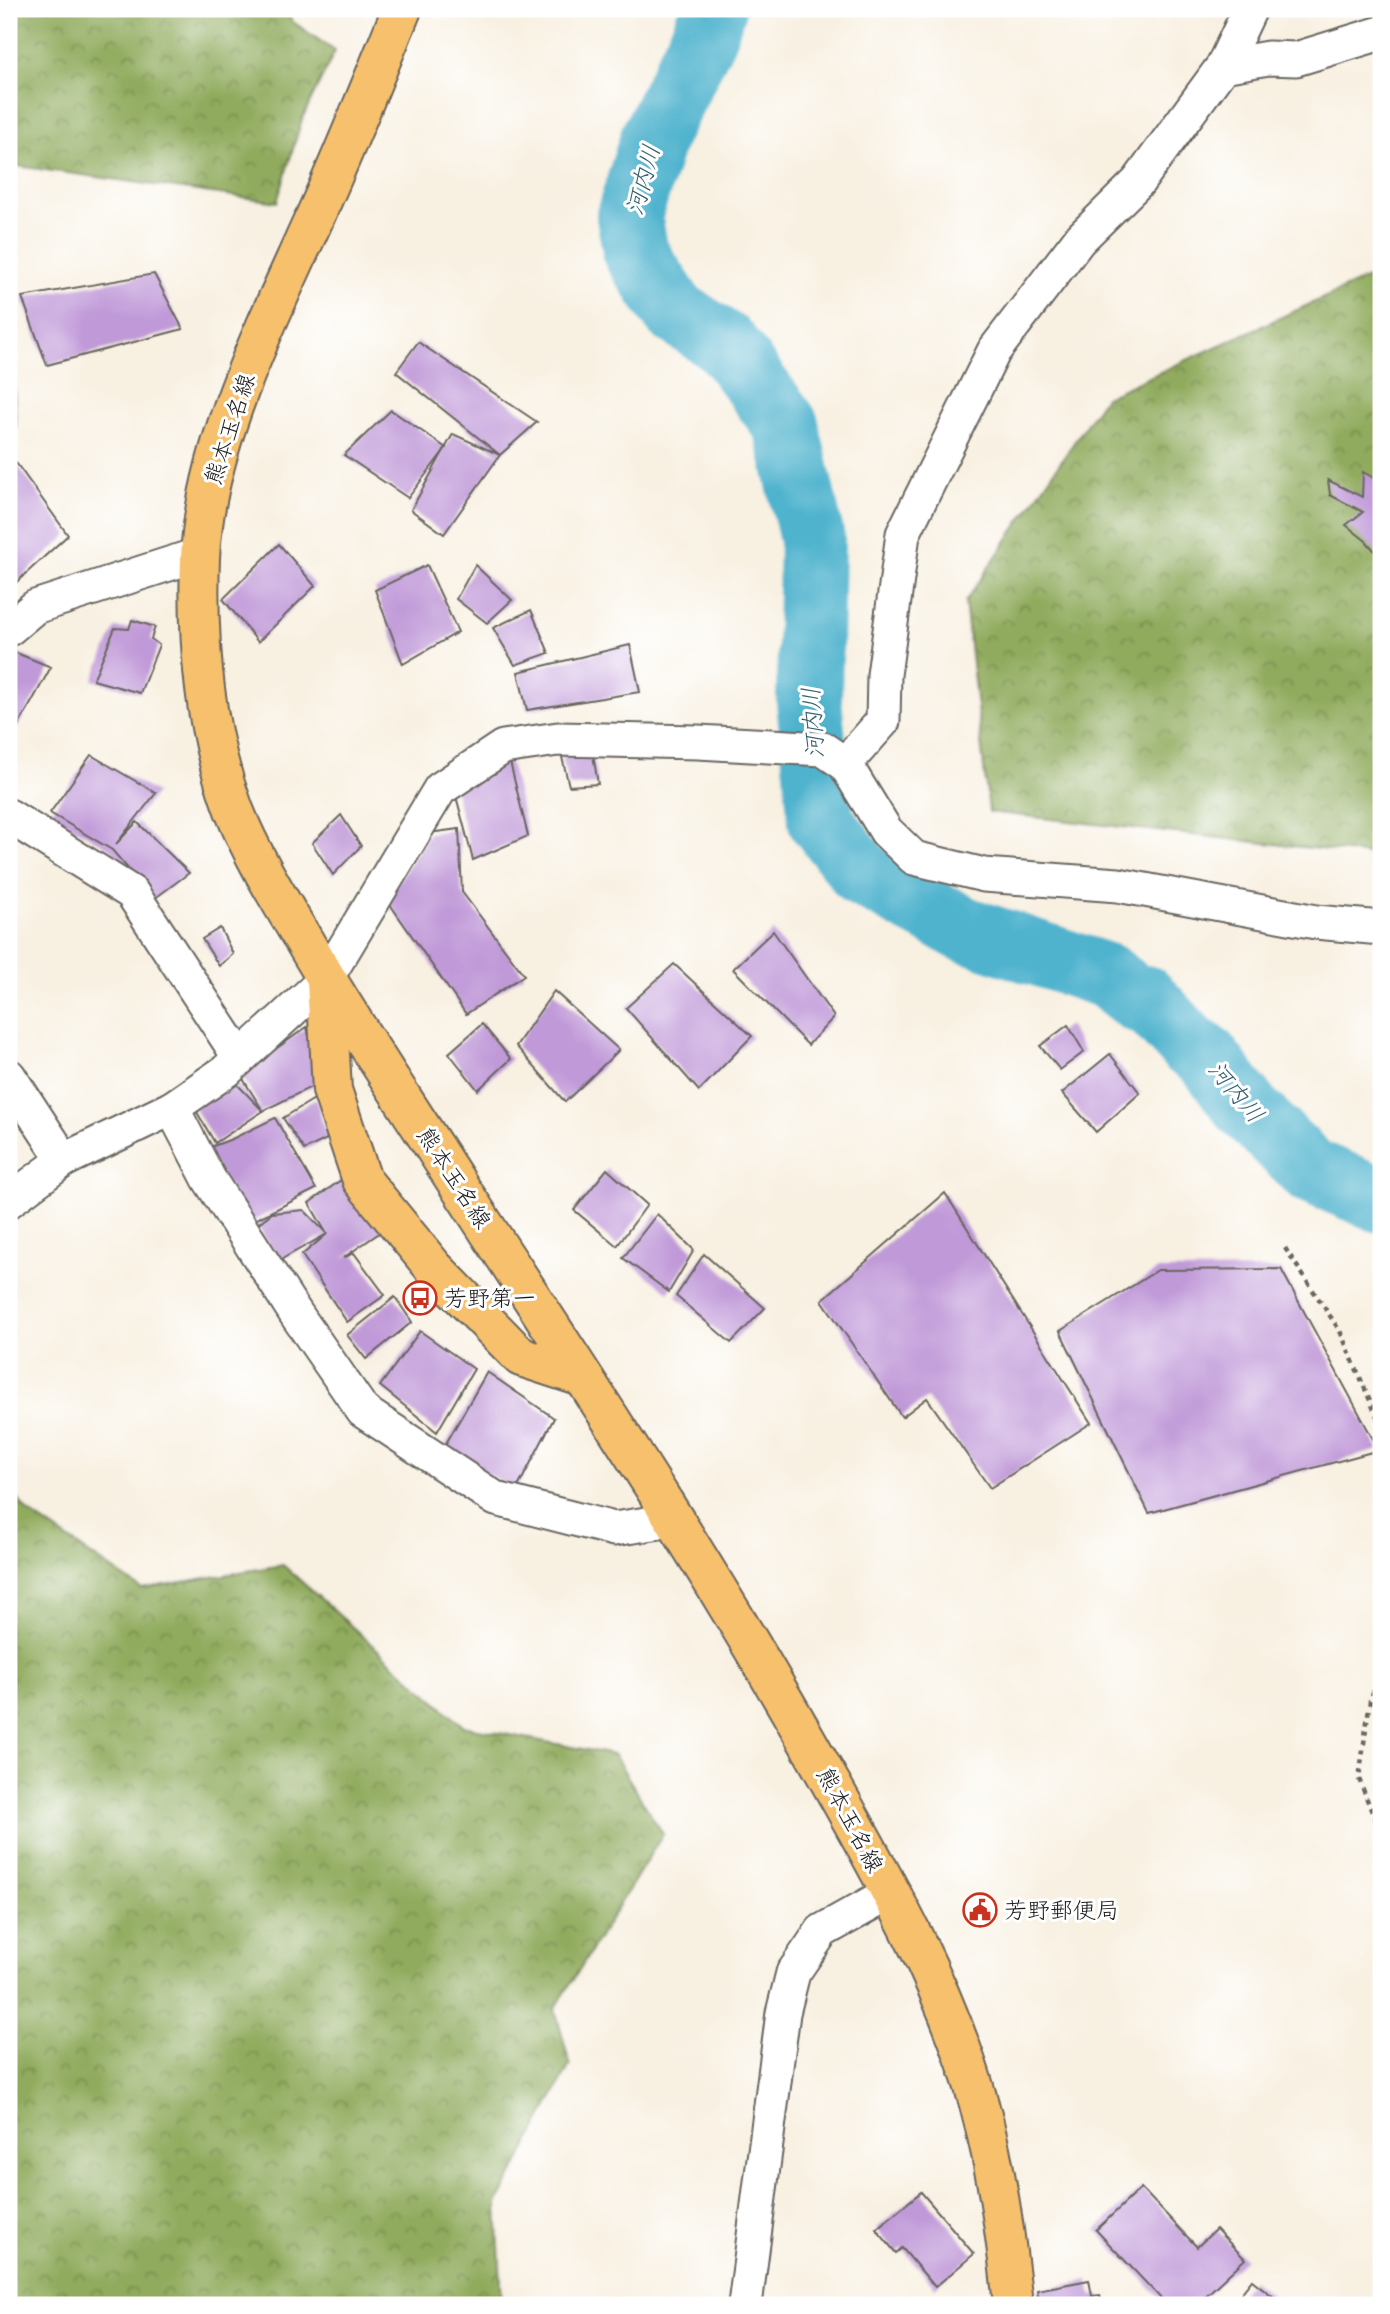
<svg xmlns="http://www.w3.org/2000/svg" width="1390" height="2314" viewBox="0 0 1390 2314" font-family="Sriracha,'Klee One',sans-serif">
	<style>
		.forest { fill: url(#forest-crowns); stroke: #56643c; stroke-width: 2 }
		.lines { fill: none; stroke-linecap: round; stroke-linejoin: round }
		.river { stroke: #4fb3ce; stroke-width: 66 }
		.building { fill: #c099d8 }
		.minor-casing { stroke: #696661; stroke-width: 37 }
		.primary-casing { stroke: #696661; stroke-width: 42 }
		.path { stroke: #696661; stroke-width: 4.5; stroke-dasharray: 5 5; stroke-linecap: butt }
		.minor { stroke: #fff; stroke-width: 33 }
		.primary { stroke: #f7c06c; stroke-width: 38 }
		.labels { text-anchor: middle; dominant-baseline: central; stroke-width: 6; stroke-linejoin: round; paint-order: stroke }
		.street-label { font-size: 23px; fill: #1c1c1c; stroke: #fff }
		.poi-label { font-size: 23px; fill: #1c1c1c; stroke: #fff; text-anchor: start }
		.water-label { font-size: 24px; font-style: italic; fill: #33606c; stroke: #fff }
	</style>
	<defs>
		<pattern id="forest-crowns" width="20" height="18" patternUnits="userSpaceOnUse" patternTransform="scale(1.75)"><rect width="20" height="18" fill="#90ab5d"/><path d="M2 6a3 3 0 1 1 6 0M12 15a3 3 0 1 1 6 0" fill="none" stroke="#758a4c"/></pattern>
	</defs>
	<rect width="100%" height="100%" fill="#fff"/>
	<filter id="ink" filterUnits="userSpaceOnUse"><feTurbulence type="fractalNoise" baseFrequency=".0143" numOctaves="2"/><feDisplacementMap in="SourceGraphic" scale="14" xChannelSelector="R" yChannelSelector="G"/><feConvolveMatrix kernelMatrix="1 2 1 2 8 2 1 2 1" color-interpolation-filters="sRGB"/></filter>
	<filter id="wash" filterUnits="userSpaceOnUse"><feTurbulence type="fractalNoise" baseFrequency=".00686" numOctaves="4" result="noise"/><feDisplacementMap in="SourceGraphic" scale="28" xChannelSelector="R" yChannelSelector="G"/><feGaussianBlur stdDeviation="1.57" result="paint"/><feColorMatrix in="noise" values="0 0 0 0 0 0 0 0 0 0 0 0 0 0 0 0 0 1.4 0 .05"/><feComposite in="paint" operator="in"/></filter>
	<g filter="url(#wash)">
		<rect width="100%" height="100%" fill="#f8f0e1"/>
		<g class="forest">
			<polygon points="9,9 285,9 293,22 335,51 302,119 277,202 9,165"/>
			<polygon points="1381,272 1381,856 989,812 965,602 1105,397"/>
			<polygon points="9,326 12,340 16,426 9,436"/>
			<polygon points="9,1487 27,1511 141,1589 283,1565 463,1726 614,1755 663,1834 555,2009 570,2065 497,2204 502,2305 9,2305"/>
		</g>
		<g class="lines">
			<polyline class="river" points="713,9 704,35 653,138 629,216 636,254 674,311 726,345 786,425 812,539 809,701 821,821 863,875 964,929 1107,976 1138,1000 1145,998 1190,1046 1206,1056 1246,1108 1311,1171 1381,1200"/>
		</g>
		<g id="blocks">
			<g class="building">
				<polygon points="154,274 183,329 47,365 22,297"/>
				<polygon points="418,342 537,422 500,455 444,534 411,510 453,434 500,455 396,372"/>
				<polygon points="391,410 446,448 408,498 344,455"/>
				<polygon points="14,460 68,535 9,589 9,464"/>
				<polygon points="1363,472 1381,482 1381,558 1366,541 1346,525 1363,512 1330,495 1328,480 1362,497"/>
				<polygon points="279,544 315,586 258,642 223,599"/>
				<polygon points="427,565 458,632 403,664 375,590"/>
				<polygon points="475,565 512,600 487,623 456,599"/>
				<polygon points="531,610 549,653 515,665 493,628"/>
				<polygon points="132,620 155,627 151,639 159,645 140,693 93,680 115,628 129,629"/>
				<polygon points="630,645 640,692 527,710 518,672"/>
				<polygon points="9,650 51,667 9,743"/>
				<polygon points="592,749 598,784 569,786 561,753"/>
				<polygon points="508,754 528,836 473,860 452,781"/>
				<polygon points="91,755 156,793 116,844 137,822 189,873 154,899 112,850 50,813"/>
				<polygon points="341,815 361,846 333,875 312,843"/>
				<polygon points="459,829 462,892 524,975 466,1014 387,900 429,833"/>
				<polygon points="220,928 233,954 219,966 202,939"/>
				<polygon points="773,931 834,1017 808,1045 733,969"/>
				<polygon points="674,964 752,1036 699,1091 626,1008"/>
				<polygon points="554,991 619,1050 565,1102 516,1046"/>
				<polygon points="482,1024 511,1059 478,1090 449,1053"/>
				<polygon points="1068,1025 1084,1052 1060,1070 1040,1046"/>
				<polygon points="307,1027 319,1083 263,1111 240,1074"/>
				<polygon points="1110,1054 1140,1093 1096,1132 1062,1093"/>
				<polygon points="234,1081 263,1111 215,1143 194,1107"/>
				<polygon points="316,1098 327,1139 304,1150 283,1118"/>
				<polygon points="275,1118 316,1189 251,1222 205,1149 232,1139"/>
				<polygon points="607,1169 647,1205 617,1246 574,1210"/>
				<polygon points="348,1175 385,1229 343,1258 354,1253 385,1295 347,1322 302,1255 327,1234 280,1260 256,1225 272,1213 304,1210 327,1234 309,1203"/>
				<polygon points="945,1193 1091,1423 990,1488 927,1398 902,1417 822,1300"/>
				<polygon points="657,1214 694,1250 669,1292 623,1258"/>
				<polygon points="704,1254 765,1308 731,1343 676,1296"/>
				<polygon points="1281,1269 1379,1450 1149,1513 1060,1331 1158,1270"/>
				<polygon points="395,1297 412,1322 366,1359 347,1335"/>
				<polygon points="420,1331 474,1369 437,1432 380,1386"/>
				<polygon points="487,1372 554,1418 516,1491 444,1447"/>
				<polygon points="1141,2188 1197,2247 1216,2229 1245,2259 1196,2305 1167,2305 1096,2230"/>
				<polygon points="921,2192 974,2254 935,2287 902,2248 896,2253 876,2229"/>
				<polygon points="1089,2280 1092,2296 1100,2295 1102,2305 1040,2305 1037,2290"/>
				<polygon points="1252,2280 1284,2305 1232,2305"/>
			</g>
		</g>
	</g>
	<g filter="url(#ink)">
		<use href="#blocks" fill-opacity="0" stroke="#696661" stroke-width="2"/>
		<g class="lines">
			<defs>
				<g id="minor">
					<polyline points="1223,66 1268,58 1296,59 1381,33"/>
					<polyline points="9,629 35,607 200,554"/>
					<polyline points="845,764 883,721 884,675 903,534 994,351 1079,240 1138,182 1223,66 1250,9"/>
					<polyline points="9,816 132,893 240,1058"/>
					<polyline points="9,1076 64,1160 172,1108 226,1071 326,979 440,789 503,747 558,739 698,742 823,749 845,764 886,831 914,858 984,875 1118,885 1316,922 1381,928"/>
					<polyline points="172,1108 209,1179 296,1314 363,1411 496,1499 614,1529 673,1520"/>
					<polyline points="9,1201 64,1160"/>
					<polyline points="745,2305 783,2013 793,1973 822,1931 890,1893"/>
				</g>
				<g id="primary">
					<path d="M 402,9 C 373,80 345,151 313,221 C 267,324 205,444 200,558 C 197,643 204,731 234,810 C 251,853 276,894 300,934 C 349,1019 404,1100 457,1183 C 585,1379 715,1575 829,1780 C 887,1883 947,1989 979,2104 C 997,2170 1006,2237 1013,2305"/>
					<polyline points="326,981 332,1090 362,1180 434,1268 521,1357 582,1377"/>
				</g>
			</defs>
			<use href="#minor" class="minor-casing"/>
			<use href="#primary" class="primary-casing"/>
			<g class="path">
				<polyline points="1285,1248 1340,1331 1381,1426"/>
				<polyline points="1381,1672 1370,1700 1359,1779 1381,1835"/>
			</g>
			<use href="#minor" class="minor"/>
			<use href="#primary" class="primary"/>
		</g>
	</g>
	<defs>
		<symbol id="bus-ring" viewBox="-11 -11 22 22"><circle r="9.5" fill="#fff" stroke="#c8321e" stroke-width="1.5"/><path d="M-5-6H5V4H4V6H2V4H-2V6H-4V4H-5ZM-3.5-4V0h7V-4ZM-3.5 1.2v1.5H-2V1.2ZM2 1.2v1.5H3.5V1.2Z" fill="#c8321e"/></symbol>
		<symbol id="civic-ring" viewBox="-11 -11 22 22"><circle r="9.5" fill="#fff" stroke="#c8321e" stroke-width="1.5"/><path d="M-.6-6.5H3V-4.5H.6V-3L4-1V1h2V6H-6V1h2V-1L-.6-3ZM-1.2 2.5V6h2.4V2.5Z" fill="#c8321e"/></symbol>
	</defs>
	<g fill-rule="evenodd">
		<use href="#bus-ring" x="401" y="1279" width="38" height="38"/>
		<use href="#civic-ring" x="961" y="1891" width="38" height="38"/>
	</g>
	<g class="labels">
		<g class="street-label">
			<text transform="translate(230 429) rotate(-72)">熊本玉名線</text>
			<text transform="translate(454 1178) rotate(57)">熊本玉名線</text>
			<text transform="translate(850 1820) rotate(62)">熊本玉名線</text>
		</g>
		<g class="poi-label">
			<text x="444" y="1298">芳野第一</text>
			<text x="1004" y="1910">芳野郵便局</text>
		</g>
		<g class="water-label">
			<text transform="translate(643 180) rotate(-75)">河内川</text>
			<text transform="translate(813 723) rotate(-94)">河内川</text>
			<text transform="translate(1236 1092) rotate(50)">河内川</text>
		</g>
	</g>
	<rect width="1390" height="2314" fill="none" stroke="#fff" stroke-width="35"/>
</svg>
